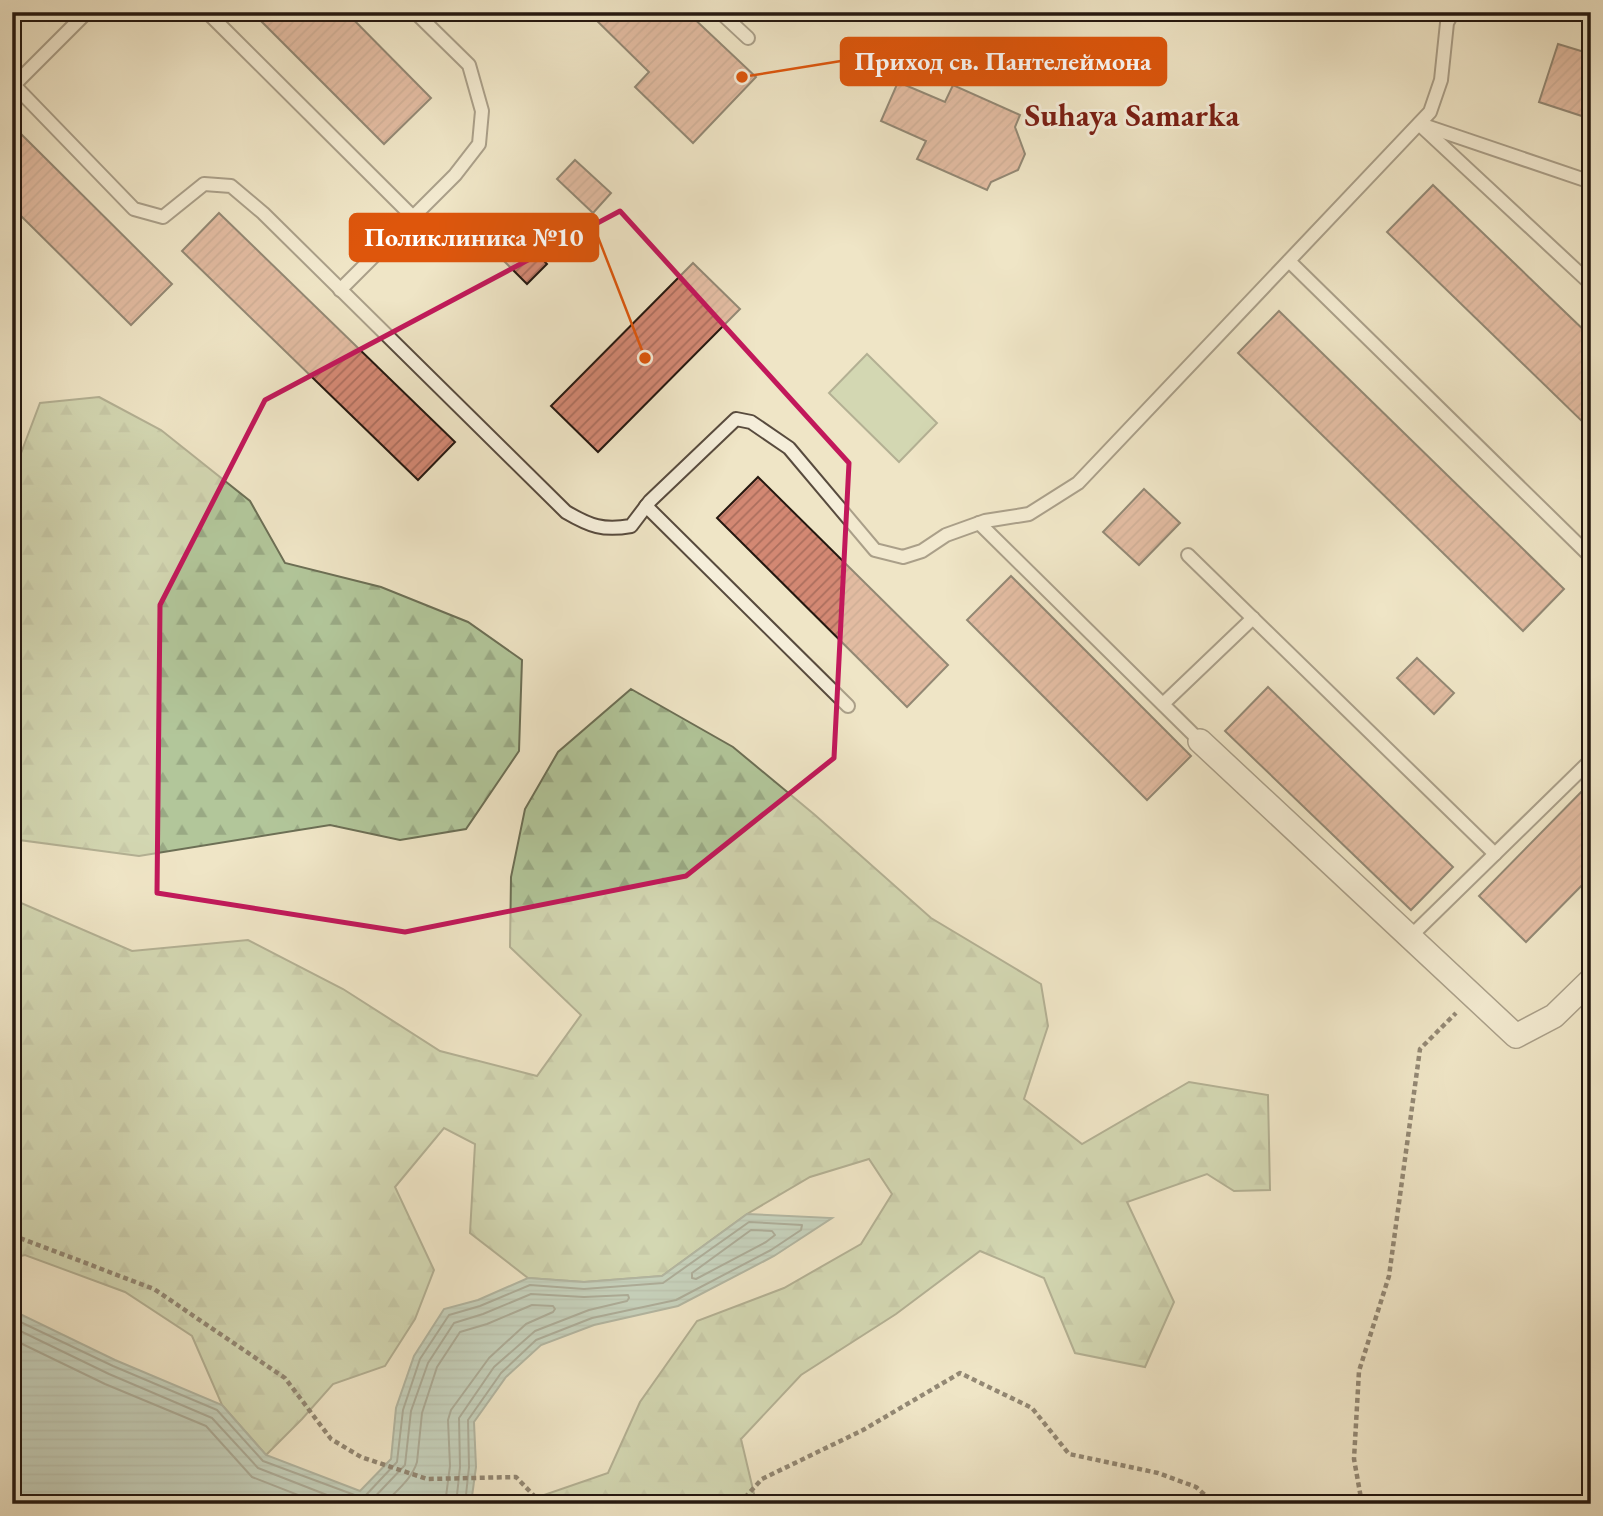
<svg xmlns="http://www.w3.org/2000/svg" width="1603" height="1516" viewBox="0 0 1603 1516" font-family="'EB Garamond',serif">
	<style>
		.forest { fill: url(#forest-firs); stroke: #6c6f55; stroke-width: 2 }
		.pitch { fill: #b2c69a; stroke: #6c6f55; stroke-width: 2 }
		.water { fill: url(#water-rules); stroke: #6b7c74; stroke-width: 2 }
		.lines { fill: none; stroke-linecap: round; stroke-linejoin: round }
		.shore { stroke: #606c64; stroke-width: 2 }
		.building { fill: url(#building-hatch); stroke: #251810; stroke-width: 2 }
		.service-casing { stroke: #584b3e; stroke-width: 16 }
		.minor-casing { stroke: #584b3e; stroke-width: 26 }
		.path { stroke: #251810; stroke-width: 4.5; stroke-dasharray: 5 3.5; stroke-linecap: butt }
		.service { stroke: #f5eeda; stroke-width: 12 }
		.minor { stroke: #f5eeda; stroke-width: 23 }
		.marked { fill: none; stroke: #c2185b; stroke-width: 5; stroke-linejoin: round }
		.labels { text-anchor: middle; dominant-baseline: central; stroke-width: 6; stroke-linejoin: round; paint-order: stroke }
		.district-label { font-size: 32px; font-weight: bold; fill: #7a1f14; stroke: #f5eeda }
		.leader { fill: none; stroke: #de560c; stroke-width: 2.5 }
		.callout-dot { fill: #de560c; stroke: #f5eeda; stroke-width: 2.5 }
		.callout { fill: #de560c; stroke: #de560c; stroke-width: 2.5 }
		.callout-label { font-size: 26px; text-anchor: middle; font-weight: bold; fill: #fff }
	</style>
	<defs>
		<pattern id="forest-firs" width="22" height="20" patternUnits="userSpaceOnUse" patternTransform="scale(1.75)"><rect width="22" height="20" fill="#b2c69a"/><path d="M5 1l3.5 6h-7zM16 11l3.5 6h-7z" fill="#99a984"/></pattern>
		<pattern id="water-rules" width="6" height="5" patternUnits="userSpaceOnUse" patternTransform="scale(1.75)"><rect width="6" height="5" fill="#9abfb7"/><path d="M0 2.5h6" fill="none" stroke="#85a39c"/></pattern>
		<pattern id="building-hatch" width="6" height="6" patternUnits="userSpaceOnUse" patternTransform="scale(1.75)"><rect width="6" height="6" fill="#d38873"/><path d="M-1 1l2-2M0 6l6-6M5 7l2-2" fill="none" stroke="#ab6e5d"/></pattern>
	</defs>
	<rect width="100%" height="100%" fill="#efe5c6"/>
	<filter id="stains"><feTurbulence type="fractalNoise" baseFrequency=".00286" numOctaves="4"/><feColorMatrix values="0 0 0 0 .2 0 0 0 0 .09 0 0 0 0 .02 0 0 0 .5 -.17"/></filter>
	<radialGradient id="worn" r=".72"><stop offset=".6" stop-color="#630" stop-opacity="0"/><stop offset="1" stop-color="#630" stop-opacity=".3"/></radialGradient>
	<g class="forest">
		<polygon points="99,397 161,430 250,501 285,563 381,587 468,622 522,660 519,751 466,829 400,840 330,825 139,856 12,839 12,477 40,403"/>
		<polygon points="631,689 733,747 815,815 931,918 1041,984 1048,1026 1024,1099 1082,1144 1189,1082 1268,1095 1270,1190 1234,1191 1207,1174 1127,1202 1174,1302 1145,1367 1075,1353 1044,1278 980,1251 896,1314 801,1375 741,1439 755,1498 763,1504 518,1504 608,1473 640,1402 697,1321 784,1288 861,1244 892,1194 869,1159 810,1177 747,1214 662,1276 584,1282 528,1278 470,1233 475,1144 444,1128 395,1187 434,1270 415,1319 385,1366 333,1384 302,1419 266,1455 222,1405 192,1336 125,1292 25,1255 12,1258 12,899 132,951 248,940 343,989 440,1051 537,1076 581,1015 510,947 511,877 525,809 558,752"/>
	</g>
	<polygon class="pitch" points="867,354 937,423 899,462 829,393"/>
	<polygon class="water" points="747,1214 832,1218 774,1256 678,1306 594,1325 541,1345 506,1377 474,1422 476,1467 471,1504 12,1504 12,1310 115,1360 222,1405 266,1455 360,1491 391,1459 396,1408 414,1356 444,1309 478,1300 528,1278 584,1282 662,1276"/>
	<g class="lines">
		<g class="shore">
			<polygon points="751,1230 772,1231 775,1235 766,1242 696,1279 692,1278 692,1273"/>
			<polyline points="12,1318 113,1366 217,1410 263,1461 360,1497 366,1495 397,1462 403,1410 420,1359 449,1315 480,1306 530,1285 584,1289 663,1283 749,1222 802,1225 801,1230 771,1250 676,1300 592,1318 536,1340 501,1373 468,1420 469,1467 465,1504"/>
			<polyline points="12,1327 109,1374 212,1418 258,1468 350,1504"/>
			<polyline points="12,1339 105,1384 206,1426 252,1477 321,1504"/>
			<polyline points="368,1504 405,1465 411,1411 428,1363 454,1323 483,1314 531,1294 584,1297 628,1295 629,1298 627,1301 589,1310 535,1331 494,1367 459,1418 460,1467 456,1504"/>
			<path d="M 384,1504 C 396,1491 412,1479 417,1462 L 422,1413 L 437,1367 L 460,1332 L 487,1324 L 532,1305 L 553,1306 L 555,1309 L 553,1312 L 526,1324 L 489,1358 L 451,1410 L 448,1420 L 450,1466 L 445,1504"/>
		</g>
	</g>
	<g class="building">
		<polygon points="252,12 346,12 431,98 384,144"/>
		<polygon points="588,12 687,12 756,77 693,143 635,87 649,72"/>
		<polygon points="1558,44 1591,54 1591,119 1539,102"/>
		<polygon points="898,82 945,102 953,85 1020,115 1015,127 1025,154 1018,170 991,182 987,190 917,159 926,141 881,121"/>
		<polygon points="12,125 172,284 131,325 12,207"/>
		<polygon points="575,160 611,193 593,213 557,179"/>
		<polygon points="1433,185 1591,337 1591,430 1387,232"/>
		<polygon points="219,213 455,442 418,480 182,251"/>
		<polygon points="511,227 547,264 527,284 490,247"/>
		<polygon points="693,263 740,309 598,452 551,406"/>
		<polygon points="1279,311 1564,589 1523,631 1238,353"/>
		<polygon points="758,477 948,665 907,707 717,518"/>
		<polygon points="1144,489 1180,523 1139,565 1103,532"/>
		<polygon points="1011,576 1191,756 1147,800 967,620"/>
		<polygon points="1417,658 1454,693 1434,714 1397,678"/>
		<polygon points="1268,687 1453,867 1411,910 1225,731"/>
		<polygon points="1591,782 1591,876 1526,942 1479,896"/>
	</g>
	<g class="lines">
		<defs>
			<g id="service">
				<polyline points="207,12 413,217"/>
				<polyline points="720,12 748,38"/>
				<path d="M 12,83 L 134,209 L 163,217 L 204,184 L 231,186 L 263,213 L 566,512 C 590,526 603,531 631,526 L 650,501 L 736,419 L 751,422 L 789,448 L 875,550 L 903,557 L 922,551 L 946,535 L 985,521 L 1029,514 L 1078,483 L 1430,112 L 1441,80 L 1447,23 L 1453,12"/>
				<polyline points="14,85 87,12"/>
				<polyline points="1419,124 1591,284"/>
				<polyline points="1423,125 1591,182"/>
				<polyline points="1289,261 1591,557"/>
				<polyline points="340,290 455,175 479,144 482,111 469,65 415,12"/>
				<polyline points="646,506 848,706"/>
				<polyline points="979,523 1200,741"/>
				<polyline points="1188,555 1495,854"/>
				<polyline points="1163,704 1253,618"/>
				<polyline points="1410,937 1591,760"/>
			</g>
			<polyline id="minor" points="1200,741 1516,1036 1554,1016 1591,980"/>
		</defs>
		<use href="#service" class="service-casing"/>
		<use href="#minor" class="minor-casing"/>
		<g class="path">
			<polyline points="12,1235 154,1289 285,1378 331,1439 361,1457 427,1479 516,1477 542,1504"/>
			<polyline points="739,1504 762,1479 863,1430 960,1373 1032,1408 1069,1454 1158,1473 1196,1487 1215,1504"/>
			<polyline points="1362,1504 1354,1459 1359,1371 1389,1276 1420,1049 1456,1013"/>
		</g>
		<use href="#service" class="service"/>
		<use href="#minor" class="minor"/>
	</g>
	<path d="M0 0H1603V1516H0ZM 620,211 L 849,463 L 834,758 L 686,876 L 405,932 L 157,893 L 160,605 L 265,400 Z" fill="#efe5c6" fill-opacity=".55" fill-rule="evenodd"/>
	<path class="marked" d="M 620,211 L 849,463 L 834,758 L 686,876 L 405,932 L 157,893 L 160,605 L 265,400 Z"/>
	<g class="labels">
		<g class="district-label">
			<text x="1132" y="115">Suhaya Samarka</text>
		</g>
	</g>
	<path class="leader" d="M742 77L841 61M645 358L598 237"/>
	<g class="callout-dot">
		<circle cx="742" cy="77" r="7"/>
		<circle cx="645" cy="358" r="7"/>
	</g>
	<g class="callout">
		<rect x="841" y="38" width="325" height="47" rx="7"/>
		<rect x="350" y="214" width="248" height="47" rx="7"/>
	</g>
	<g class="callout-label">
		<text x="1003" y="70">Приход св. Пантелеймона</text>
		<text x="474" y="246">Поликлиника №10</text>
	</g>
	<rect width="1603" height="1516" fill="none" stroke="#efe5c6" stroke-width="42"/>
	<rect x="14" y="14" width="1575" height="1488" fill="none" stroke="#251810" stroke-width="3.5"/>
	<rect x="21" y="21" width="1561" height="1474" fill="none" stroke="#251810" stroke-width="2"/>
	<rect width="100%" height="100%" filter="url(#stains)"/>
	<rect width="100%" height="100%" fill="url(#worn)"/>
</svg>
